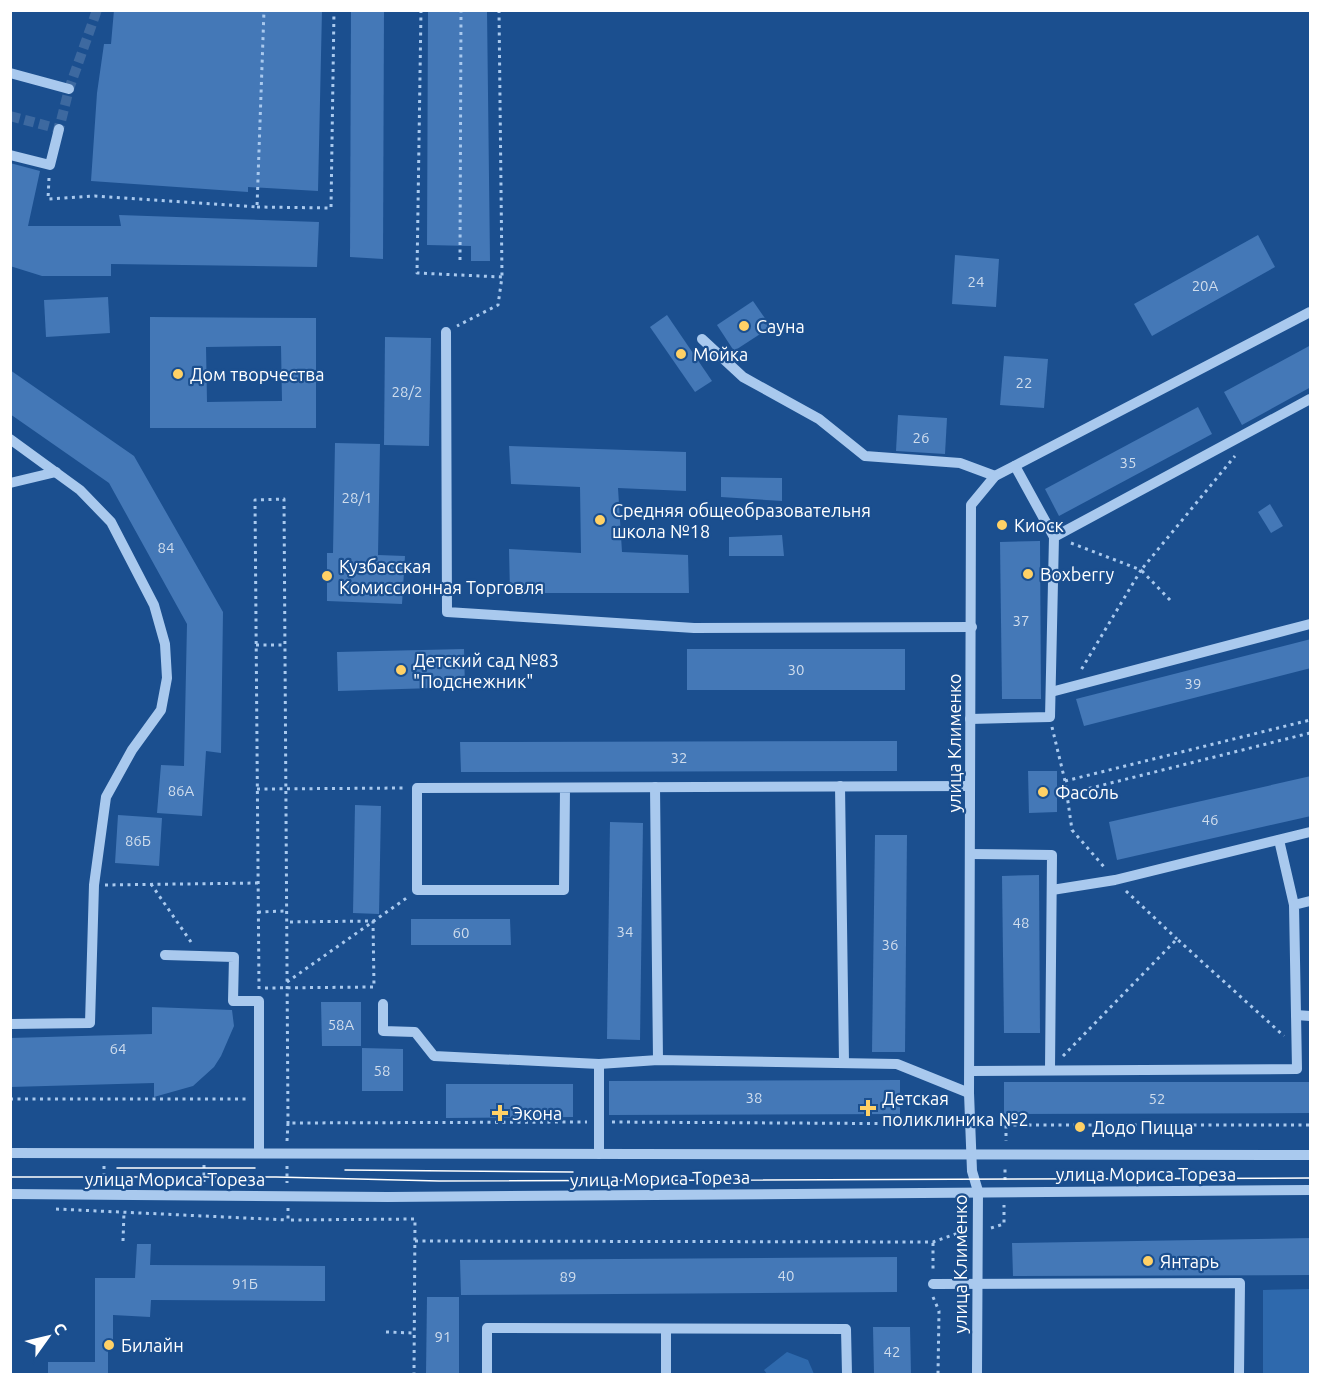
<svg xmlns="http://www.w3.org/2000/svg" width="1321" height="1385" viewBox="0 0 1321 1385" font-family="Ubuntu,sans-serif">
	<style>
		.green { fill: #2e69ad }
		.building { fill: #4478b7; fill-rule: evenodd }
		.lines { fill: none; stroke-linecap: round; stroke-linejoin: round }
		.minor-tunnel { stroke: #3d69a0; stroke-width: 10; stroke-dasharray: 10 5; stroke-linecap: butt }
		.path { stroke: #a9c9ee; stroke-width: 3; stroke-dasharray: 3 4.5; stroke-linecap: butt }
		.minor { stroke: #a9c9ee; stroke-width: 10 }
		.tram { stroke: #fff; stroke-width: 1.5 }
		.poi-dot { fill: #ffd166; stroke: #1b4f8f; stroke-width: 2 }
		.labels { text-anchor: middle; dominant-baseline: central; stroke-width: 4.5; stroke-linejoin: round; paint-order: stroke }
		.number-label { font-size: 15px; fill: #d0dded }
		.poi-label { font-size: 18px; fill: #fff; stroke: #1b4f8f; text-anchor: start }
		.street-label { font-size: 18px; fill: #fff; stroke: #1b4f8f }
	</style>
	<rect width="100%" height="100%" fill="#1b4f8f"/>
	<g class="green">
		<polygon points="1310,1289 1310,1374 1263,1374 1263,1290"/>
		<polygon points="787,1352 808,1360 814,1374 767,1374 764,1370"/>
	</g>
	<g class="building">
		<polygon points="114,10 322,10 318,191 248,187 248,192 91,181 97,93 104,44 111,44"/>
		<polygon points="351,10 384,10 383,259 350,257"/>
		<polygon points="428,10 487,10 490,261 471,261 471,246 427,245"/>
		<polygon points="10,163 40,171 28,226 121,226 119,215 319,222 317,267 111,264 111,276 42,276 10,266"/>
		<polygon points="1258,235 1275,267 1152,336 1134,304"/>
		<polygon points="955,255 999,259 996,307 952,304"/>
		<polygon points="108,297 110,333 46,337 44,300"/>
		<polygon points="753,301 771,327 734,351 717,325"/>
		<polygon points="667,315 712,381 695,392 650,327"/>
		<path d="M 150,317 L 316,318 L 316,428 L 150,428 ZM 281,346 L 282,401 L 207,402 L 206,347 Z"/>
		<polygon points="385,337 431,338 429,446 384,445"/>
		<polygon points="1311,345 1311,387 1242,425 1224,392"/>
		<polygon points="1004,356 1048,359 1044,408 1000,405"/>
		<polygon points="10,370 134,456 223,612 221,753 206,751 202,816 157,813 161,765 184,766 187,624 109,483 10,414"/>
		<polygon points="1198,407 1212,434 1059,516 1045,489"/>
		<polygon points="898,415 947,418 945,454 896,451"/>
		<polygon points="335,443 380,444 378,555 405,556 402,604 327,601 327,553 333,553"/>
		<polygon points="509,446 686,452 686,491 618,488 622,552 688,555 689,593 510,593 509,549 581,553 580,487 511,484"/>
		<polygon points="721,477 782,478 782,501 721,497"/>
		<polygon points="1270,504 1283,526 1271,533 1258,512"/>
		<polygon points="782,535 784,556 729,556 729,537"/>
		<polygon points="1040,541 1041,699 1002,699 1000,542"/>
		<polygon points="1311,639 1311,668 1084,726 1076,699"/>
		<polygon points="464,649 465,687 338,691 337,652"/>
		<rect x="687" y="649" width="218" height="41"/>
		<polygon points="897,741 897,771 461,772 460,742"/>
		<polygon points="1028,771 1057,771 1057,812 1029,813"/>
		<polygon points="1311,776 1311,816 1117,860 1109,822"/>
		<polygon points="355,805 381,806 379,914 353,913"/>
		<polygon points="118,815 162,818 159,866 115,863"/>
		<polygon points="610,822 643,823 640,1040 607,1039"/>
		<polygon points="875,835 907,835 905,1052 872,1052"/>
		<polygon points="1039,875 1040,1033 1004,1033 1002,876"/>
		<polygon points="411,919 510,919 511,945 411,945"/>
		<polygon points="321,1002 361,1002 361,1046 322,1046"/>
		<polygon points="152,1007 232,1010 234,1026 221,1056 214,1067 193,1086 154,1097 154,1083 10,1087 10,1038 152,1034"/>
		<polygon points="362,1048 403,1049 403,1091 362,1091"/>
		<polygon points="900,1080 900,1114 609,1115 609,1081"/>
		<polygon points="1004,1082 1311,1082 1311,1113 1004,1114"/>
		<polygon points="446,1084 573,1084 573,1117 446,1118"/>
		<polygon points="1311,1238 1311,1275 1013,1276 1012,1243"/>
		<polygon points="137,1244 151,1244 150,1265 325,1266 325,1301 151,1300 150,1317 113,1315 113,1349 108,1349 108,1374 48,1374 48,1362 95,1362 95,1278 135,1278"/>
		<polygon points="897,1257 897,1292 461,1295 460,1260"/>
		<polygon points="427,1297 459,1297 459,1374 426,1374"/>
		<polygon points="873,1327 910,1327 911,1374 874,1374"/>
	</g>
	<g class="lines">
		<polyline class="minor-tunnel" points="10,116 59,129 69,89 97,10"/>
		<g class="path">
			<polyline points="421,10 417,273 502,277 498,305 457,326"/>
			<polyline points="499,10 502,277"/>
			<polyline points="49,178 48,199 95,196 257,207 264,10"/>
			<polyline points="257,207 331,208 334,10"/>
			<polyline points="460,260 461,10"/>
			<polyline points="1071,543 1141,570 1081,670"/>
			<polyline points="1170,600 1141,570 1235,456"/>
			<polyline points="256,645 284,645"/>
			<polyline points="1052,727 1065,781 1072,830 1105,868"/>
			<polyline points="1065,781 1310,720"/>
			<polyline points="257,789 406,788"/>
			<polyline points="1067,794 1310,733"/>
			<polyline points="151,884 191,942"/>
			<polyline points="105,885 258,883"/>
			<polyline points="1126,891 1177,939"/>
			<polyline points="258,912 286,911"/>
			<polyline points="287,982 408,897"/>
			<polyline points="265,988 374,987 373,921 286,922"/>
			<polyline points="259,989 255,500 284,499 288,1123"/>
			<polyline points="1063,1056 1177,939 1284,1036"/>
			<polyline points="10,1099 248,1099"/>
			<polyline points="612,1122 959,1124"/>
			<polyline points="984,1125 1006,1125 1006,1141"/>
			<polyline points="1006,1125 1310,1125"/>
			<polyline points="287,1141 288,1123 587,1122"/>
			<polyline points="204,1165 204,1182"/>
			<polyline points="104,1166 104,1184"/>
			<polyline points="287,1166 287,1183"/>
			<polyline points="1005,1180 1005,1166"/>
			<polyline points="288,1208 288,1220 415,1219 414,1374"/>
			<polyline points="56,1209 288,1220"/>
			<polyline points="991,1228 1004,1224 1004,1205"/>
			<polyline points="123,1241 124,1212"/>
			<polyline points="415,1241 933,1242 967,1230"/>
			<polyline points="933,1243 933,1272"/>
			<polyline points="933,1297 939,1311 938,1374"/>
			<polyline points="386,1332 414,1333"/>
		</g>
		<g class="minor">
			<polyline points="10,73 69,89"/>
			<polyline points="10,155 50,165 59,129"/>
			<polyline points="446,332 447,612 694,628 972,627"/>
			<polyline points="702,339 743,377 819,419 865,456 960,463 995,476"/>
			<polyline points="10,439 80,490 111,522 154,605 165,644 167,678 161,710 132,750 106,797 94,885 90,1023 10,1024"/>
			<polyline points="1015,466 1054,537"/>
			<polyline points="10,483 56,472"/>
			<polyline points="1051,692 1310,624"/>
			<polyline points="970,719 1050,717 1054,537 1310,399"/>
			<polyline points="840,786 844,1062"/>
			<polyline points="655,787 658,1060"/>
			<polyline points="565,788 564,890 417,890 417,788 970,786"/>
			<polyline points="1279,840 1294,905"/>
			<polyline points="970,854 1052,855 1050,1069"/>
			<polyline points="1052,890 1115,880 1310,832"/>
			<polyline points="165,955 234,957 233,1001 259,1001 259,1153"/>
			<polyline points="383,1004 383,1031 415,1032 434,1056 599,1064 658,1060 897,1064 969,1093"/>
			<polyline points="1296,1015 1310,1016"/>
			<polyline points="970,1071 1297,1069 1294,905 1310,901"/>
			<polyline points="10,1153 1310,1155"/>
			<polyline points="599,1154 599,1064"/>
			<polyline points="10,1194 388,1197 1310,1190"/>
			<polyline points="933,1284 1240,1283 1239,1374"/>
			<polyline points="666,1329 666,1374"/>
			<polyline points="487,1374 487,1328 846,1329 847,1374"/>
			<polyline points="977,1374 978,1191 972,1171 969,1093 971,505 995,476 1310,312"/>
		</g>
		<g class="tram">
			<polyline points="117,1168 255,1168"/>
			<polyline points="345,1170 573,1172"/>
			<polyline points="10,1177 276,1177 439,1181 1310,1178"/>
		</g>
	</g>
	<g class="poi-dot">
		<circle cx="744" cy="326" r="6"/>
		<circle cx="681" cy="354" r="6"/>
		<circle cx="178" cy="374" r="6"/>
		<circle cx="600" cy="520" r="6"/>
		<circle cx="1002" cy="525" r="6"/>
		<circle cx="1028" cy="574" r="6"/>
		<circle cx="327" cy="576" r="6"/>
		<circle cx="401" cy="670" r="6"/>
		<circle cx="1043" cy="792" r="6"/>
		<path d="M865 1099h6v6h6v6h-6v6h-6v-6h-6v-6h6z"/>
		<path d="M497 1104h6v6h6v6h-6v6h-6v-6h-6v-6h6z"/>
		<circle cx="1080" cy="1127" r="6"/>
		<circle cx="1148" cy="1261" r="6"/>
		<circle cx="109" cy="1345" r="6"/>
	</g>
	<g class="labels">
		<g class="number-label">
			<text x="976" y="281">24</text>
			<text x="1205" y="285">20А</text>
			<text x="1024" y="382">22</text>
			<text x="407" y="391">28/2</text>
			<text x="921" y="437">26</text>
			<text x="1128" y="462">35</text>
			<text x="357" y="497">28/1</text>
			<text x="166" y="547">84</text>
			<text x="1021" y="620">37</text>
			<text x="796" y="669">30</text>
			<text x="1193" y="683">39</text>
			<text x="679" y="757">32</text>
			<text x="181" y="790">86А</text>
			<text x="1210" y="819">46</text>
			<text x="138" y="840">86Б</text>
			<text x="1021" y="922">48</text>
			<text x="625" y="931">34</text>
			<text x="461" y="932">60</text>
			<text x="890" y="944">36</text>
			<text x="341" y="1024">58А</text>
			<text x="118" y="1048">64</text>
			<text x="382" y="1070">58</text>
			<text x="754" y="1097">38</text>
			<text x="1157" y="1098">52</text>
			<text x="786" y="1275">40</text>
			<text x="568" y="1276">89</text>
			<text x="245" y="1283">91Б</text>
			<text x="443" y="1336">91</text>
			<text x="892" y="1351">42</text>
		</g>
		<g class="poi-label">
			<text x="756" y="326">Сауна</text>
			<text x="693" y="354">Мойка</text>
			<text x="190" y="374">Дом творчества</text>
			<text x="612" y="510">Средняя общеобразовательня<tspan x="612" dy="21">школа №18</tspan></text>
			<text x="1014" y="525">Киоск</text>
			<text x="339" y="566">Кузбасская<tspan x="339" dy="21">Комиссионная Торговля</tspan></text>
			<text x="1040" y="574">Boxberry</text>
			<text x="413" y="660">Детский сад №83<tspan x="413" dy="21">"Подснежник"</tspan></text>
			<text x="1055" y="792">Фасоль</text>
			<text x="882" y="1098">Детская<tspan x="882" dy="21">поликлиника №2</tspan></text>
			<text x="512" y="1113">Экона</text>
			<text x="1092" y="1127">Додо Пицца</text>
			<text x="1160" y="1261">Янтарь</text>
			<text x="121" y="1345">Билайн</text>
		</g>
		<g class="street-label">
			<text transform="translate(954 743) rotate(-90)">улица Клименко</text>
			<text x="1146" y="1174">улица Мориса Тореза</text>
			<text transform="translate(660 1178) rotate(-1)">улица Мориса Тореза</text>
			<text x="175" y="1179">улица Мориса Тореза</text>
			<text transform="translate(960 1264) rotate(-90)">улица Клименко</text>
		</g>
	</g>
	<rect width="1321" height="1385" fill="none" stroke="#ffffff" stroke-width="24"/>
	<g transform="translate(48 1337) rotate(56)" stroke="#1b4f8f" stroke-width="4.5" paint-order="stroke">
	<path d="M0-4.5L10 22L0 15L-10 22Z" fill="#ffffff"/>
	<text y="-9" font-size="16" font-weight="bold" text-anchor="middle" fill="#ffffff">С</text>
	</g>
</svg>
